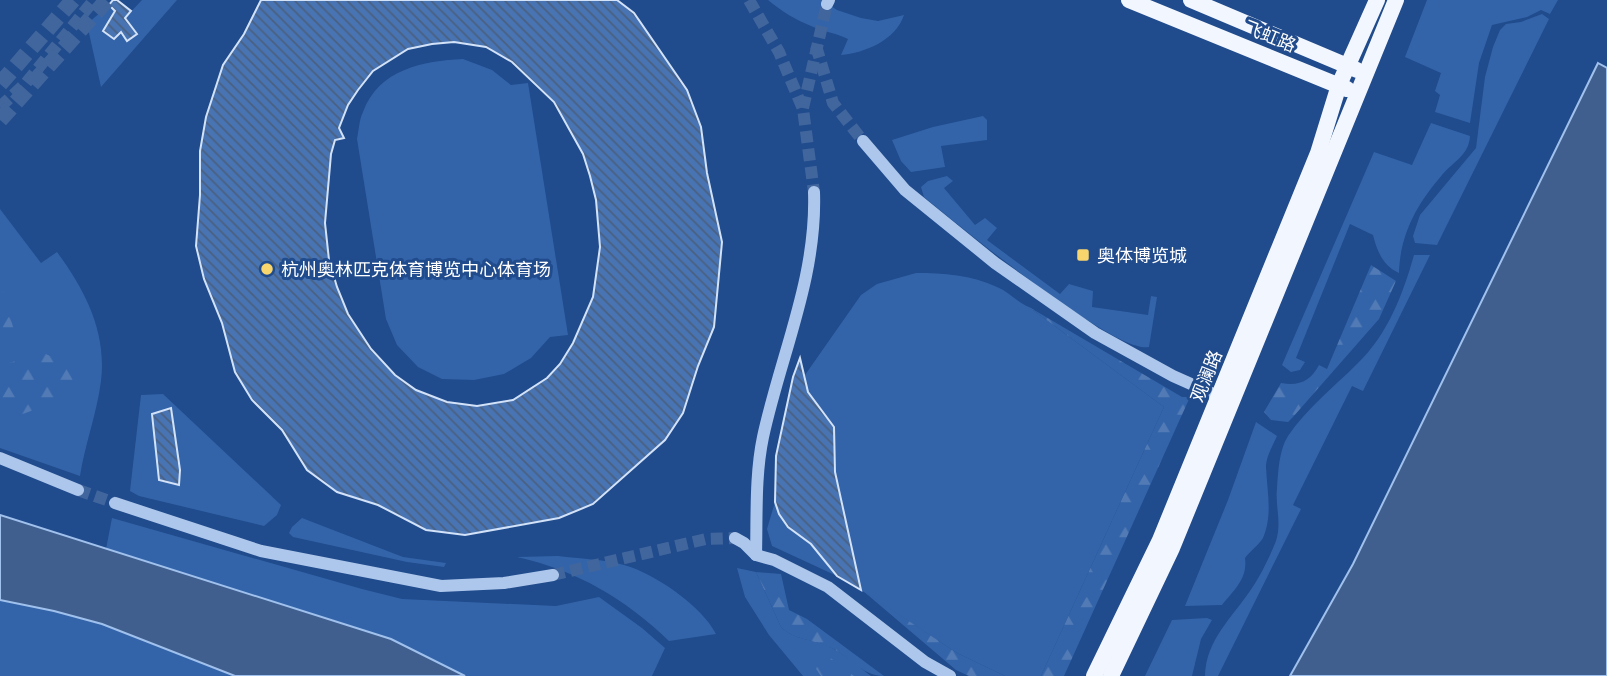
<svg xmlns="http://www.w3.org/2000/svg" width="1607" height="676" viewBox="0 0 1607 676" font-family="Poppins,'Noto Sans SC',sans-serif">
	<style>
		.green { fill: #3364a9 }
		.forest { fill: url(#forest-firs) }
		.water { fill: #405f8e; stroke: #a0c1ed; stroke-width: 2 }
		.building { fill: url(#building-back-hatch); stroke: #d2e2f9; stroke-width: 2; fill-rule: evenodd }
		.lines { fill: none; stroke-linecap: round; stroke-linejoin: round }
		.minor-tunnel { stroke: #41669d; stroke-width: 12; stroke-dasharray: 12 6; stroke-linecap: butt }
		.major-tunnel { stroke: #41669d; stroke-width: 16; stroke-dasharray: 16 8; stroke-linecap: butt }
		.minor { stroke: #adc7ec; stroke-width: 12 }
		.major { stroke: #f2f6fe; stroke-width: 16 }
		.poi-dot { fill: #f9d66d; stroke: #204b8c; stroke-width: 2.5 }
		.labels { text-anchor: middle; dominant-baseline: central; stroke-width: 6; stroke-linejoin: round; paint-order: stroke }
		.street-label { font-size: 18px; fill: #fff; stroke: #204b8c }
		.poi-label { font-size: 18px; fill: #fff; stroke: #204b8c; text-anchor: start }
	</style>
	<defs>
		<pattern id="forest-firs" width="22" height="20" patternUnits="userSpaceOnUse" patternTransform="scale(1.75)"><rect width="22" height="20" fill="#3364a9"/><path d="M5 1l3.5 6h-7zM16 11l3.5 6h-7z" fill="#527bb6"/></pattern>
		<pattern id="building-back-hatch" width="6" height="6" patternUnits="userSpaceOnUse" patternTransform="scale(1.75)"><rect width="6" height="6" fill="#4874b3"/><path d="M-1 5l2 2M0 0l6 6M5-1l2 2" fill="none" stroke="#4a6080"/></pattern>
	</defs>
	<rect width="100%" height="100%" fill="#204b8c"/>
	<g class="green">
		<polygon points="142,0 177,0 101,87 87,24 109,5 125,18"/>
		<path d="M 768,0 L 822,0 L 837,10 L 861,18 L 878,21 L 904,15 C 896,40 865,53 841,55 L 848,39 C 836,33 824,32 811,26 C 796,20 781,11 768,0 Z"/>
		<polygon points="1427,0 1558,0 1550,14 1541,10 1527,17 1492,25 1479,63 1470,123 1435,112 1440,95 1435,91 1441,73 1405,57"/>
		<polygon points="1542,14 1549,19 1437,245 1415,243 1413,236 1420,215 1476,148 1485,77 1493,47 1500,30 1506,24 1521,22"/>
		<path d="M 463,59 L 492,70 L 511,85 L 528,83 L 568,335 L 550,337 L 531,358 L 504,374 L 474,380 L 442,379 L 418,367 L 397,345 L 386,319 L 357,139 C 359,130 359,120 363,112 C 379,69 423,61 463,59 Z"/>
		<polygon points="983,116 987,120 987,140 941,146 945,167 911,172 901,161 892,140 933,127"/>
		<path d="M 1431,123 L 1470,136 C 1469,155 1454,161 1442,175 C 1417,204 1400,234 1399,273 C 1383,266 1377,251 1373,235 L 1350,224 L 1296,358 L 1305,362 L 1300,370 L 1291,372 L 1282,365 L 1374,152 L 1412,165 Z"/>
		<path d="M 947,176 L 953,181 L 944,188 L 975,225 L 985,218 L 997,228 L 987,240 L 1060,294 L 1069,284 L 1093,291 L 1092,307 L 1148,315 L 1151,296 L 1157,297 L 1149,347 C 1116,355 956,223 924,197 L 921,187 L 928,181 Z"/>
		<path d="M 0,209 L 41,263 L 57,252 C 85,290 107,332 101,381 C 97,413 85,444 80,476 L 0,448 Z"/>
		<path d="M 1414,255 L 1430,255 L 1363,391 L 1352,386 L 1293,505 L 1301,509 L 1218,676 L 1205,676 C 1206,639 1233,617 1252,588 C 1261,575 1270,556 1276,541 C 1282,522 1275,507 1277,488 C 1278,472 1279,450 1288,436 C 1307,408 1334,387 1358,363 C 1388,334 1403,294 1414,255 Z"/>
		<path d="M 916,273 C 943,273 972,275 997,287 C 1009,292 1017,302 1029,307 L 1164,407 L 1041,676 L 1005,676 L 957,653 L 861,590 L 835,472 L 808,392 L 805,375 L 861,295 L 877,284 Z"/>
		<polygon points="163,394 281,505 277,515 264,526 139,496 130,491 141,395"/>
		<path d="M 1256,422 L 1277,436 C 1273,445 1266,457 1266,467 C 1267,491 1273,515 1263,538 C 1259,545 1250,551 1245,558 C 1248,578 1234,590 1222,605 L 1185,606 L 1228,500 Z"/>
		<path d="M 775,502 C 784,529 793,527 811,544 C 821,554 829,566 837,576 L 772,546 L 767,529 Z"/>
		<polygon points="112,518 362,589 402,599 556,606 599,597 642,628 665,648 652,676 465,676 391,639 106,549"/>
		<polygon points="302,518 403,557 446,563 444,567 407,562 293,537 289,533 292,527"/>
		<path d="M 558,556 C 580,559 603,559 624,565 C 654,573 702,606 716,634 L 669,641 C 624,598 578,571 517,557 Z"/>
		<path d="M 737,568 L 756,572 L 781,627 C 794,640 812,639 828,646 C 843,653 858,666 871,676 L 803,676 L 769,635 L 745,597 Z"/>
		<polygon points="0,600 54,611 102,624 235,676 0,676"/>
		<polygon points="1207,618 1212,620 1201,639 1192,676 1145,676 1172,620"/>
	</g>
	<g class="forest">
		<path d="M 1371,265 L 1396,281 L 1379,319 L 1293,417 L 1288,422 L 1271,420 L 1264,412 L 1281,383 C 1299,386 1310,382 1319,365 L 1327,369 Z"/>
		<polygon points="0,281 15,334 9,340 0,340 0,333 4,332 0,317"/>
		<polygon points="1029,307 1182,397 1190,397 1064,676 1041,676 1164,407"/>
		<path d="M 43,353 C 63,360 80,374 71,396 C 46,403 25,416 0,420 L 2,365 Z"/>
		<path d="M 756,572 L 781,574 L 789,610 L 807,619 L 884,676 C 861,676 848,654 827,646 C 811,639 794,640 781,627 Z"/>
		<polygon points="862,590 957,653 1005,676 969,676 956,670"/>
		<polygon points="811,650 824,653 854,676 821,676 809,659"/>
	</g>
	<g class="water">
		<polygon points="1598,63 1607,68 1607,676 1290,676 1353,564"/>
		<polygon points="0,515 391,639 465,676 235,676 102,624 54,611 0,600"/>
	</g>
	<g class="building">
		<polygon points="113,0 117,0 131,11 125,18 137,34 127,41 121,32 114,39 103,31 115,11 109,5"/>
		<path d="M 261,0 L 617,0 L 634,13 L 687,90 L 701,127 L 707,173 L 722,242 L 714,327 L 698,366 L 683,413 L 665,440 L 593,504 L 559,518 L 465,535 L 426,530 L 378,505 L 337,492 L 307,470 L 282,430 L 252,400 L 235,372 L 222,323 L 204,279 L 196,246 L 200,195 L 200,151 L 206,117 L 223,65 L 244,34 ZM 454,42 L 486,47 L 512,62 L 554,102 L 583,154 L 590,176 L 596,200 L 600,247 L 593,297 L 573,343 L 560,364 L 547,378 L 513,400 L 477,406 L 447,402 L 416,390 L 395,375 L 371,349 L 348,314 L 337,287 L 329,260 L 325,223 L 331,154 L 335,140 L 344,138 L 339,128 L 348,105 L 358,90 L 373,71 L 408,49 L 432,44 Z"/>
		<polygon points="800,358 808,392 834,427 835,472 861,590 837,576 811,544 788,527 779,514 775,502 776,456 793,377"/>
		<polygon points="171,408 180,470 179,485 159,480 152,414"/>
	</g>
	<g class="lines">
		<g class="minor-tunnel">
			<polyline points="749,0 779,52 803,109 814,192"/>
			<polyline points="816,46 833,103 863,141"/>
			<polyline points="0,107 26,83 94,0"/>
			<polyline points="803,108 827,4"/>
			<polyline points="78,490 115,503"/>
			<polyline points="553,575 706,539 735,538"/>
		</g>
		<g class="major-tunnel">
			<polyline points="0,84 73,0"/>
			<polyline points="0,120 107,0"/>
		</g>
		<g class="minor">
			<polyline points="827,4 829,0"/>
			<polyline points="863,141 905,190 995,263 1095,333 1173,376 1218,396"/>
			<polyline points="0,458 78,490"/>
			<polyline points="115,503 261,551 441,586 504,583 553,575"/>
			<polyline points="735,538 744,543 756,555 774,560 828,587 925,662 950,676"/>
			<path d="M 756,555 C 757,516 755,475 763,437 C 781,354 817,278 814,192"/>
		</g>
		<g class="major">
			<polyline points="1129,0 1347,89"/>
			<polyline points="1191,0 1357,70"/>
			<polyline points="1094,676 1160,540 1318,153 1339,85 1377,0"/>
			<polyline points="1111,676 1172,548 1396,0"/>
		</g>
	</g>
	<g class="poi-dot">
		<rect x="1076" y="248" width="14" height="14" rx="3.5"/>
		<circle cx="267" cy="269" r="7"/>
	</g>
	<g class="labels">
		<g class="street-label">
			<text transform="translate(1270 36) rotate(22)">飞虹路</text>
			<text transform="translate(1206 376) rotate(-68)">观澜路</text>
		</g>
		<g class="poi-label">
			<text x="1097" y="255">奥体博览城</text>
			<text x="281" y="269">杭州奥林匹克体育博览中心体育场</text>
		</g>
	</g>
</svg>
